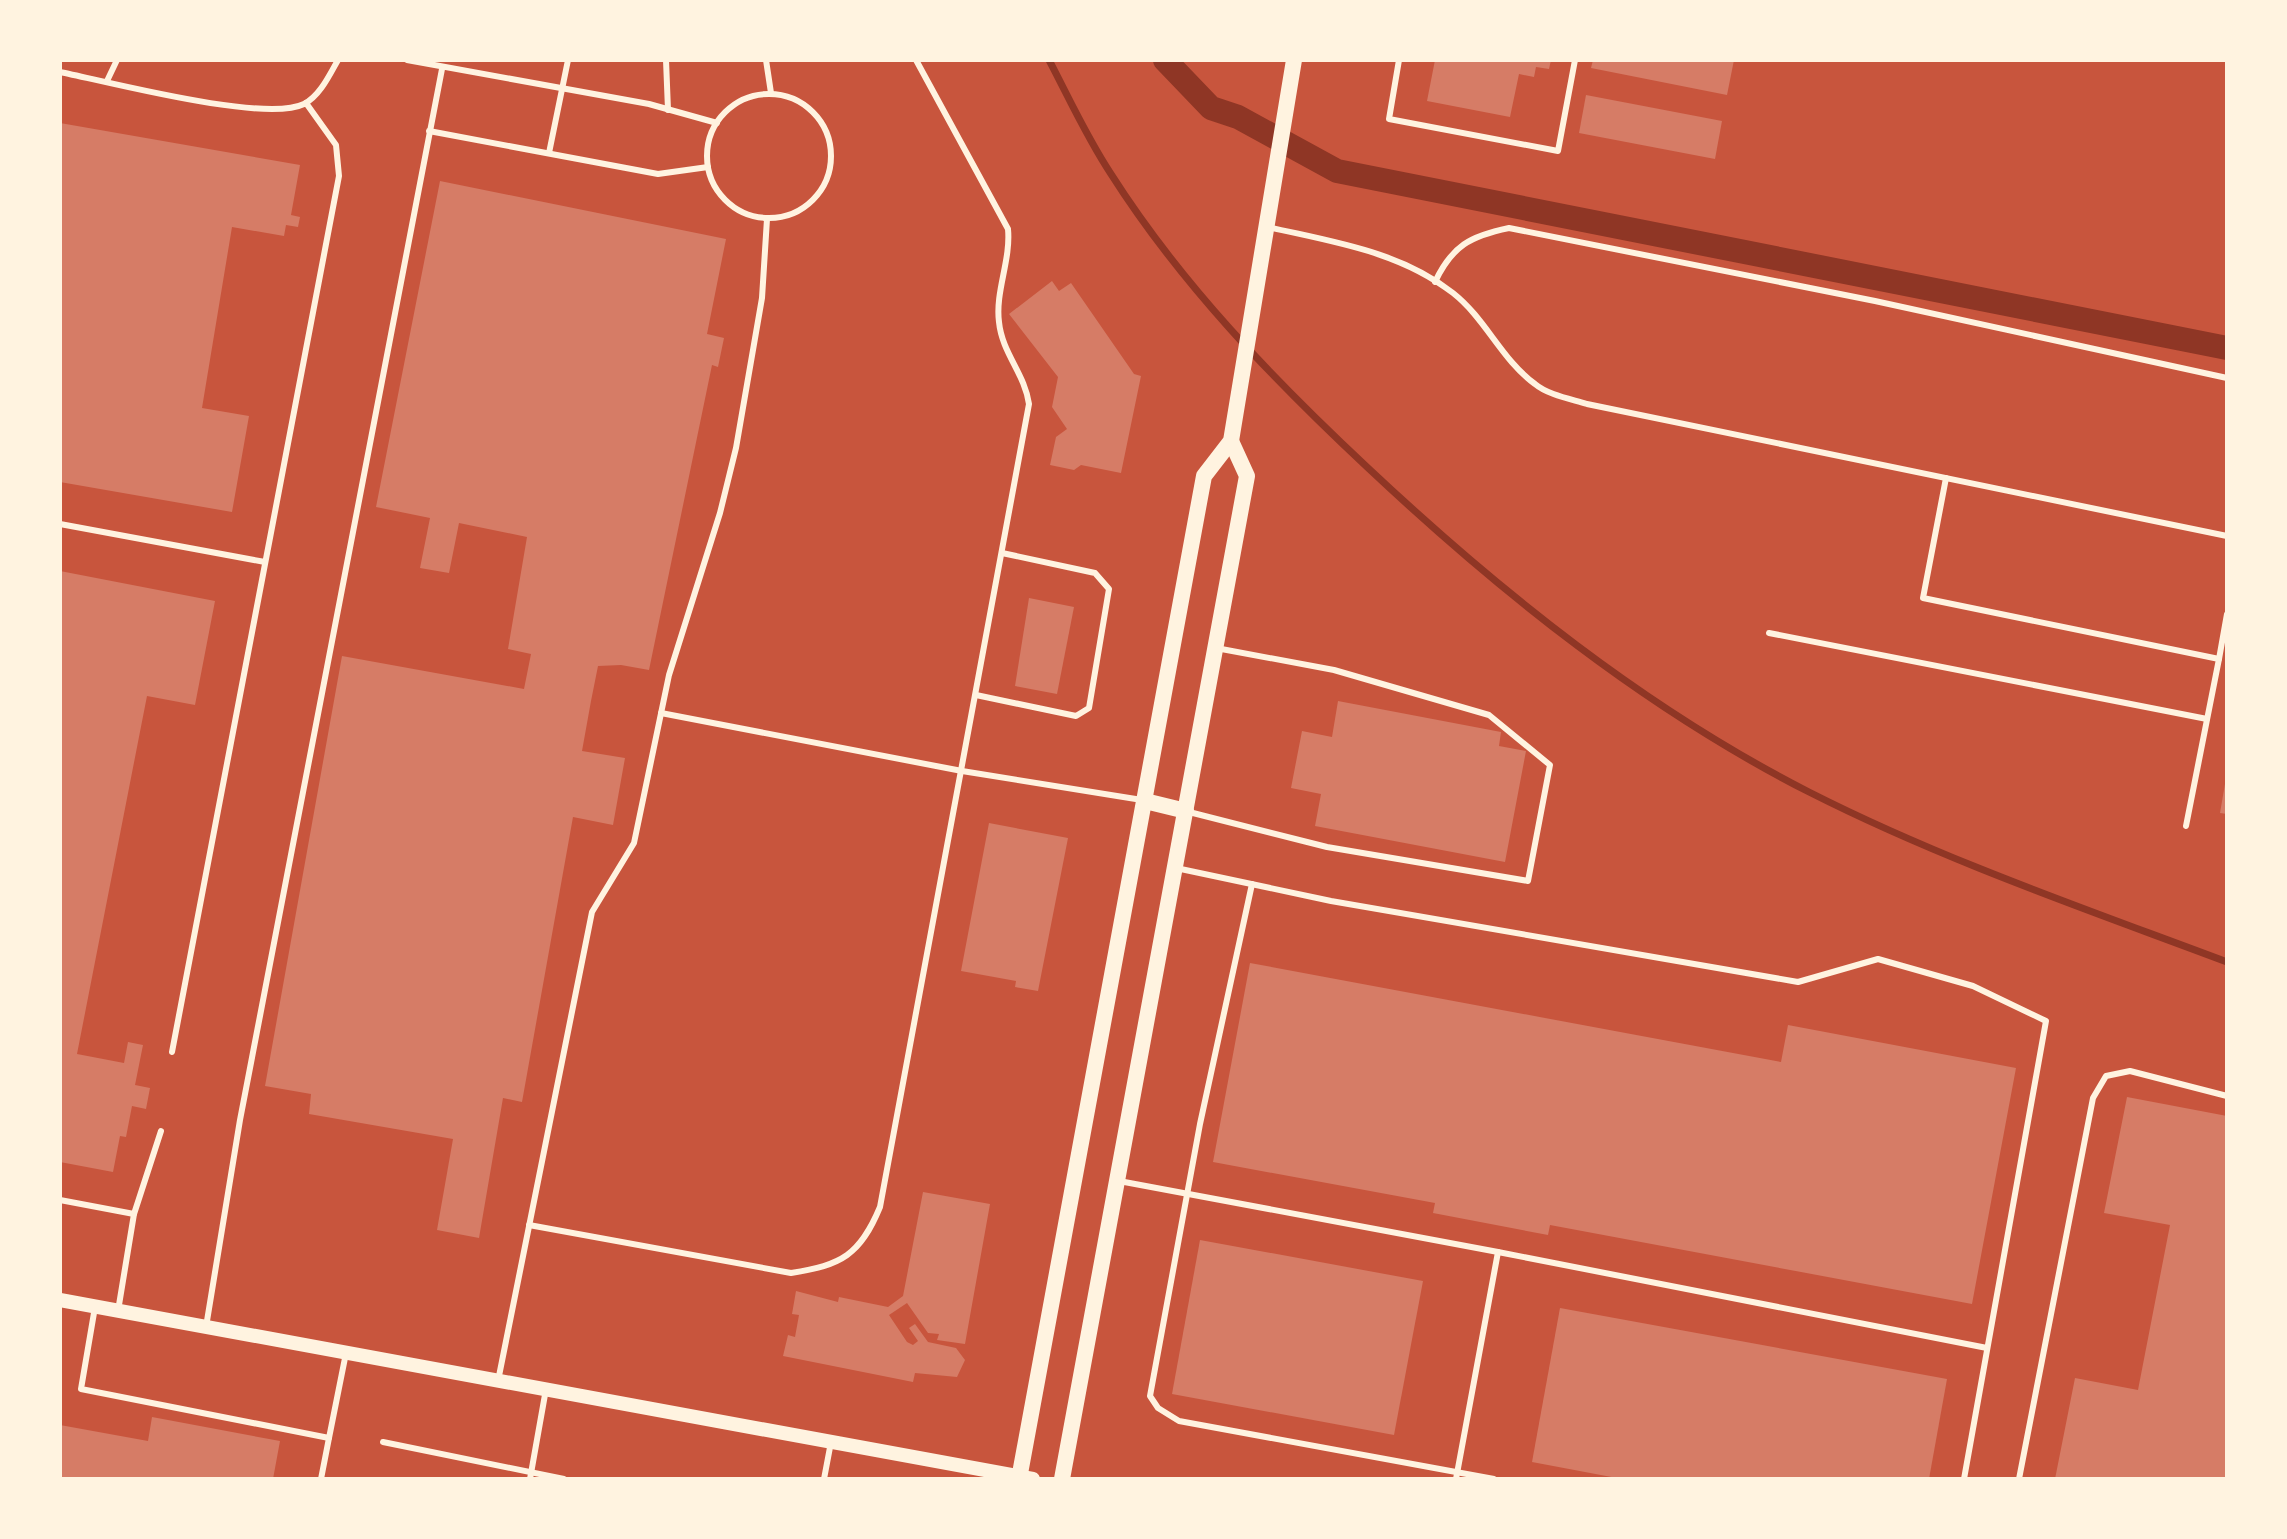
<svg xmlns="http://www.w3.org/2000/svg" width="2287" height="1539" viewBox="0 0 2287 1539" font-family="Lato,sans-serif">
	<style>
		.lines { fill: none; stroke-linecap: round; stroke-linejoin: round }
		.stream { stroke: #8f3625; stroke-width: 7 }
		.canal { stroke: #8f3625; stroke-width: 24 }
		.building { fill: #d67c66 }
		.service { stroke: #fff3e0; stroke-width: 6 }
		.tertiary { stroke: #fff3e0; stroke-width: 14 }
		.secondary { stroke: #fff3e0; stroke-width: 16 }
	</style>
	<rect width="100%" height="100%" fill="#c8553d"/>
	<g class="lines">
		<path class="stream" d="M 1049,60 C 1069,98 1087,138 1111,174 C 1181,284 1272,378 1367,467 C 1500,592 1646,709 1809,792 C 1943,860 2086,909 2227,962"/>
		<polyline class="canal" points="1165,60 1211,108 1238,117 1337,171 2227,348"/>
	</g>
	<g class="building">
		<polygon points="1435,60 1551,60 1549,69 1536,67 1534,77 1519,74 1510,117 1427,101"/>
		<polygon points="1593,60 1734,60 1727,95 1591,68"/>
		<polygon points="1586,95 1722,121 1715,159 1579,133"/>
		<polygon points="60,123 300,165 291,215 300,217 298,227 286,225 284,236 232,227 202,408 249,416 232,512 60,482"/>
		<polygon points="440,181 726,239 707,334 724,338 718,367 712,365 649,670 621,665 598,666 591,701 582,751 625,758 613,825 573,817 522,1102 503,1098 479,1238 437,1230 453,1139 309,1114 311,1094 265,1086 342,656 524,689 531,654 508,649 527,537 459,523 449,573 420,568 430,518 376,507"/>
		<polygon points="1052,281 1059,291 1071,283 1134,374 1141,376 1121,473 1081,465 1074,470 1050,465 1056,437 1067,429 1052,407 1058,377 1009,314"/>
		<polygon points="60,571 215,601 195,705 147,696 77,1054 124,1063 128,1042 143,1045 135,1085 150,1088 146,1109 132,1106 126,1137 120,1136 113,1172 60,1162"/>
		<polygon points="1029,598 1074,607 1057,694 1015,686"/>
		<polygon points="1338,701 1501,732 1499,746 1526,751 1505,862 1315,826 1321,794 1291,788 1302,731 1332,737"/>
		<polygon points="2225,784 2227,785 2227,814 2220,813"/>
		<polygon points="989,823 1068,838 1038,991 1015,987 1016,981 961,971"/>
		<polygon points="1250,963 1781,1062 1788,1025 2016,1068 1972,1304 1550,1225 1548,1235 1433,1213 1435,1203 1213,1162"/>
		<polygon points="2127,1097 2227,1116 2227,1479 2055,1479 2075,1378 2138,1390 2170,1225 2104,1213"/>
		<polygon points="923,1192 990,1204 965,1344 937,1340 939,1334 928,1333 907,1303 889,1315 907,1342 913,1345 918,1341 909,1328 915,1324 928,1342 956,1348 965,1360 957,1377 915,1373 913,1382 783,1356 788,1335 795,1337 799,1315 792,1314 796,1291 838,1302 839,1297 888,1307 903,1296"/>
		<polygon points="1200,1240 1423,1281 1394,1435 1172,1394"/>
		<polygon points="1560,1308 1947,1379 1929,1479 1622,1479 1532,1462"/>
		<polygon points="152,1417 280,1441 273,1479 60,1479 60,1425 148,1441"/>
	</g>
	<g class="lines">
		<g class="service">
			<polyline points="407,60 649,104 717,123"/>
			<polyline points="666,60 668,110"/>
			<polyline points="766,60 771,93"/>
			<polyline points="1399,60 1389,119 1558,151 1575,60"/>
			<path d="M 60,72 C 109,82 265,123 304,104 C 320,96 330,74 338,60"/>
			<polyline points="107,81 117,60"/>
			<circle cx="769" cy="156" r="62"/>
			<polyline points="429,131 658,174 708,167"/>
			<polyline points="549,153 568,60"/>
			<path d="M 1268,227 C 1333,242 1399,251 1453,293 C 1486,319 1501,359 1535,384 C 1548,395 1571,399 1587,404 L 2227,536"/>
			<path d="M 1435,282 C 1452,246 1470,236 1509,228 L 1875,301 L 2227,378"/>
			<polyline points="1946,478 1923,598 2219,659 2186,826"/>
			<polyline points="60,524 265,562"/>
			<polyline points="1769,633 2207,719"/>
			<polyline points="2219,659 2227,614"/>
			<polyline points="976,695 1076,716 1089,708 1109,589 1095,573 1002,553"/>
			<polyline points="661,713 962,771 1142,800"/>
			<polyline points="1189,812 1327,847 1528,881 1550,765 1489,715 1334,670 1216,648"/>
			<polyline points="1176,868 1331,901 1798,982 1878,959 1973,986 2046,1021 1964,1479"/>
			<polyline points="1252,884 1200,1124 1150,1396 1158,1408 1179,1421 1494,1479"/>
			<polyline points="172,1052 339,176 336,145 306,103"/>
			<polyline points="1119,1181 1498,1252 1456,1479"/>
			<polyline points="60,1200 134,1214"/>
			<path d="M 529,1225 L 791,1273 C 842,1265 860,1255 880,1207 L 1029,404 C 1025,374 1002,353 999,322 C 995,292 1011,260 1008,229 L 916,60"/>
			<polyline points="1498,1252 1987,1348"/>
			<polyline points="95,1307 81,1389 329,1438 346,1353"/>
			<polyline points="118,1311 134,1214 161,1131"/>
			<polyline points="206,1327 240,1120 442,69"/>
			<polyline points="498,1381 592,912 634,843 669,675 720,513 736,448 762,298 767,219"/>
			<polyline points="383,1442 564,1479"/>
			<polyline points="321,1479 329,1438"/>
			<polyline points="530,1479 546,1389"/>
			<polyline points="824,1479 831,1442"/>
			<polyline points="2019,1479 2093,1098 2106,1076 2130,1071 2227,1096"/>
		</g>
		<polyline class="tertiary" points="60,1300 1033,1479"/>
		<g class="secondary">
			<polyline points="1145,801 1186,811"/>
			<polyline points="1019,1479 1204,476 1231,441 1294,60"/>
			<polyline points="1062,1479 1247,476 1231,441"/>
		</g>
	</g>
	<rect width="2287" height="1539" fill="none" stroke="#fff3e0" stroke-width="124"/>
</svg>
